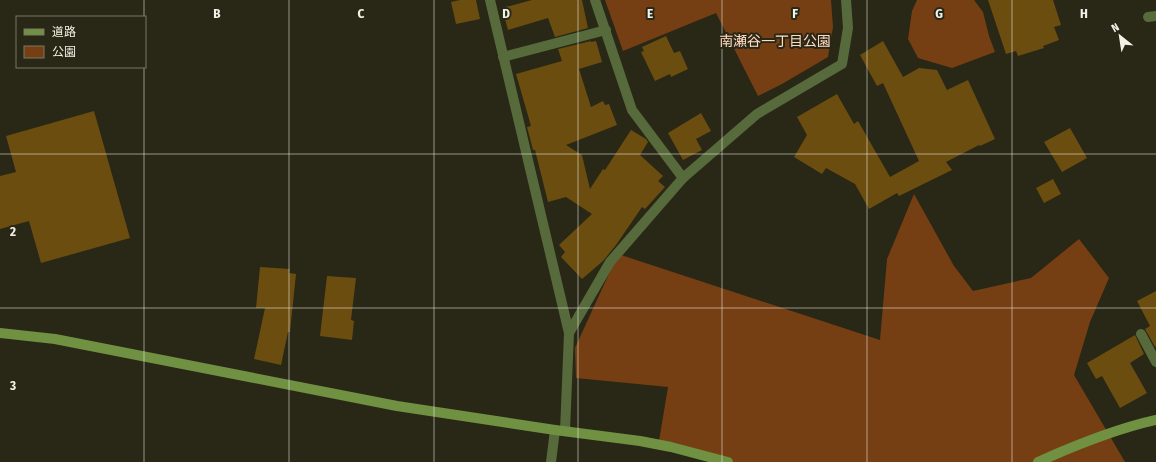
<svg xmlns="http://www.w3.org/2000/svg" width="1156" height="462" viewBox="0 0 1156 462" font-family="'Fira Sans Condensed','Noto Sans JP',sans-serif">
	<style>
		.green { fill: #763f13 }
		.building { fill: #6b4d10 }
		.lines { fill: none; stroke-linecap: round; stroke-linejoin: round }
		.lane { stroke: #566a3b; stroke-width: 10 }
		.street { stroke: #566a3b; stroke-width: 10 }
		.secondary { stroke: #709042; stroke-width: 10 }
		.grid { fill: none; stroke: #f2f1e6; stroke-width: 1; stroke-opacity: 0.55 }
		.labels { text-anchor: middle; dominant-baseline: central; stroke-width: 4; stroke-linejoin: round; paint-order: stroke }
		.park-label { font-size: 14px; fill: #ffd9c0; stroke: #292716 }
		.grid-label { font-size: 13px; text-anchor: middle; font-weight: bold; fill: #f2f1e6; stroke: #292716; stroke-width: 4; stroke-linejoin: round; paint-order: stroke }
	</style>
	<rect width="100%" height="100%" fill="#292716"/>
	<g class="green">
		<polygon points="605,0 831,0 833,27 828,57 782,84 758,96 716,13 623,51"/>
		<polygon points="917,0 974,0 983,12 989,36 995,52 952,68 918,58 908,39 912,11"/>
		<polygon points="914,194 954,266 973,291 1031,278 1079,239 1109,278 1090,322 1074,375 1125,462 731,462 659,441 668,387 576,378 575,348 618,254 880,340 887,259"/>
	</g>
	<g class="building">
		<polygon points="460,0 476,0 480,19 456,24 451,2"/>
		<polygon points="532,0 582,0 588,28 555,37 548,18 508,30 502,8"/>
		<polygon points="988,0 1053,0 1061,25 1054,27 1059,40 1043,46 1044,48 1018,56 1016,51 1006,54"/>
		<polygon points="666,36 674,53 680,51 688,69 671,77 670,74 655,81 641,52 644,51 642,47"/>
		<polygon points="591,41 591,42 596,41 602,62 579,69 591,107 603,101 605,105 609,104 617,125 566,145 582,155 590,189 603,169 605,170 631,130 646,139 648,142 640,155 663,176 658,181 665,187 645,209 642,207 616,245 603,261 582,279 561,257 565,252 559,245 592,214 566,197 548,202 535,150 533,150 527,127 531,126 516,74 562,61 558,49"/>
		<polygon points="883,41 903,77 919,68 937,70 947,90 968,80 995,139 980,146 979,145 946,162 952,170 899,196 897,193 869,209 855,184 826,168 822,174 794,157 807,135 797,117 837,94 854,124 858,121 890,177 919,161 883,83 877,86 860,55"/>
		<polygon points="94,111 130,238 41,263 29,221 0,229 0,176 16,172 6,136"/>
		<polygon points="701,113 711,131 696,139 702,150 683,160 668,133"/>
		<polygon points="1070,128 1087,158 1062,172 1044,142"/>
		<polygon points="1053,179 1061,194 1044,203 1036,188"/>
		<polygon points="260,267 290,269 289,273 296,274 290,332 288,332 281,365 254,359 265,308 256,308"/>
		<polygon points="327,276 356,278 351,320 354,321 352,340 320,336"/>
		<polygon points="1156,291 1156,346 1155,347 1145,329 1150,326 1137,301"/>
		<polygon points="1135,335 1144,354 1130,363 1147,393 1120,408 1102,376 1096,379 1087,363"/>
	</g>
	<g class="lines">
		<g class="lane">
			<polyline points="1148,17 1156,16"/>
			<polyline points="1141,334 1156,362"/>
			<polyline points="551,462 555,430"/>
		</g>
		<g class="street">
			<polyline points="490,0 569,333 565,431"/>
			<polyline points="595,0 632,110 683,178"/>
			<polyline points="503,57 606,30"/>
			<polyline points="569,333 610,262 683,178 757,114 842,64 848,28 846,0"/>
		</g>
		<g class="secondary">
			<polyline points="0,333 55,339 397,406 555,430 640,441 671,447 728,462"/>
			<path d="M 1038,462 C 1076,445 1115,429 1156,420"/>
		</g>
	</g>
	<path class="grid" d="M 144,0 L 144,17M 289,0 L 289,462M 434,0 L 434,462M 578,0 L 578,462M 722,0 L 722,462M 867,0 L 867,462M 1012,0 L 1012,462M 144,67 L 144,462M 0,154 L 1156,154M 0,308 L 1156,308"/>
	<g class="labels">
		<g class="park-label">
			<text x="775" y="41">南瀬谷一丁目公園</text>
		</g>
	</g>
	<g class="grid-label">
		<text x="217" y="18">B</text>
		<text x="361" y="18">C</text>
		<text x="506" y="18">D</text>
		<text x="650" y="18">E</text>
		<text x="795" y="18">F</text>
		<text x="939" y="18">G</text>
		<text x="1084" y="18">H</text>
		<text x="13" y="236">2</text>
		<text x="13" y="390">3</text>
	</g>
	<rect x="16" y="16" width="130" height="52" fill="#292716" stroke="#797869"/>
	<rect x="24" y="29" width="20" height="6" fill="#709042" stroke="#797869"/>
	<text x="52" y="36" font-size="12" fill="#f2f1e6">道路</text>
	<rect x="24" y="46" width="20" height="12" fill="#763f13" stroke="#797869"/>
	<text x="52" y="56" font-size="12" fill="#f2f1e6">公園</text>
	<g transform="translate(1120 36) rotate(330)" stroke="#292716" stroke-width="3" paint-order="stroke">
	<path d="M0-3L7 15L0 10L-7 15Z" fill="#f2f1e6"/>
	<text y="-6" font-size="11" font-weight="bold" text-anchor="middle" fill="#f2f1e6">N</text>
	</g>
</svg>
